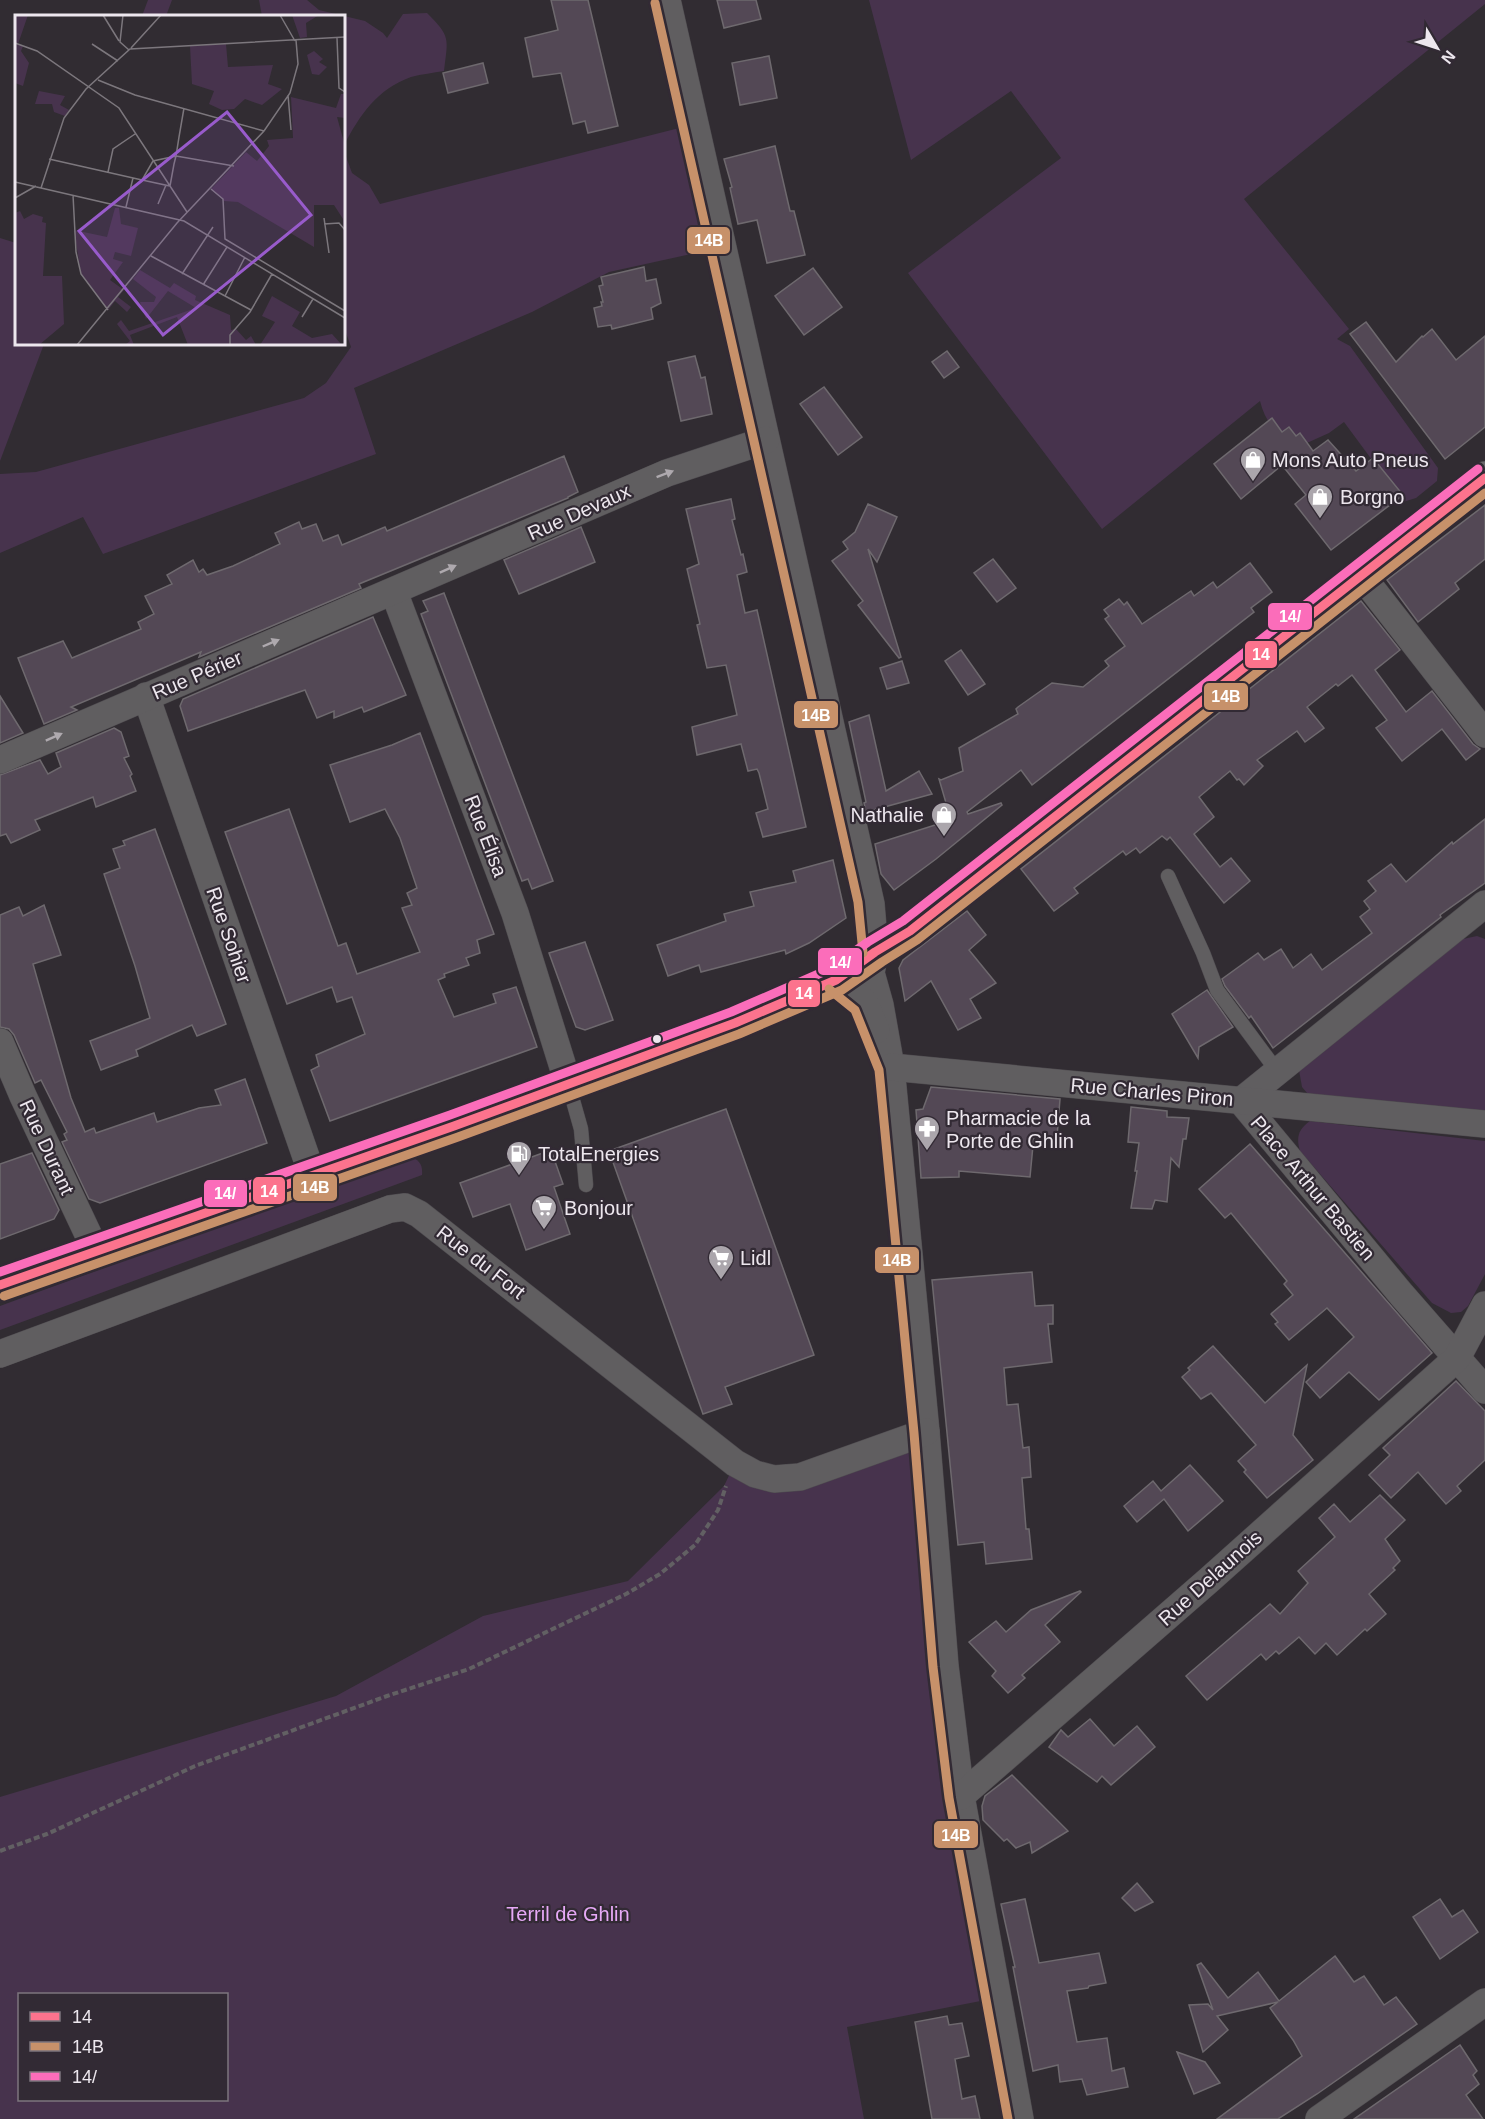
<svg xmlns="http://www.w3.org/2000/svg" width="1485" height="2119" font-family="Arial,sans-serif">
<style>
.green{fill:#47334d;fill-rule:evenodd}
.building{fill:#534855;stroke:#6e696e;stroke-width:1.5}
.lines{fill:none;stroke-linecap:round;stroke-linejoin:round}
.lane-casing{stroke:#4e4b4f;stroke-width:15}
.street-casing{stroke:#4e4b4f;stroke-width:28}
.primary-casing{stroke:#4e4b4f;stroke-width:34}
.path{stroke:#626063;stroke-width:4;stroke-dasharray:6 3;stroke-linecap:butt}
.lane{stroke:#605e60;stroke-width:14}
.street{stroke:#605e60;stroke-width:27}
.primary{stroke:#6a686a;stroke-width:33}
.bus-1-casing{stroke:#322a34;stroke-width:14}
.bus-2-casing{stroke:#322a34;stroke-width:14}
.bus-3-casing{stroke:#322a34;stroke-width:14}
.bus-1{stroke:#fc738d;stroke-width:9}
.bus-2{stroke:#c7916a;stroke-width:9}
.bus-3{stroke:#fb6dba;stroke-width:9}
.oneway{fill:#aea9ae}
.bus-dot{fill:#ede7ee;stroke:#322a34;stroke-width:2}
.labels{text-anchor:middle;stroke-width:4.5;stroke-linejoin:round;paint-order:stroke}
.poi-label{font-size:20px;fill:#ede7ee;stroke:#322a34;text-anchor:start}
.street-label{font-size:20px;fill:#ede7ee;stroke:#322a34}
.park-label{font-size:20px;fill:#e7a9f7;stroke:#322a34}
.inset-road{fill:none;stroke:#7c777d;stroke-width:1.5}
.view{fill:#985bcb;fill-opacity:0.15;stroke:#985bcb;stroke-width:3}
.inset-edge{fill:none;stroke:#ede7ee;stroke-width:3}
.line-badge{stroke:#322a34;stroke-width:2}
.badge-label{font-size:16px;text-anchor:middle;font-weight:bold;fill:#fff}
</style>
<rect width="100%" height="100%" fill="#312c32"/>
<g class="green">
<path d="M148,0H172L166,16H142Z"/>
<path d="M259,0H307L319,10L365,21L383,33L387,38L403,14L427,13C451,37 448,38 444,71C433,73 422,74 411,77C377,89 360,115 344,145V16H262Z"/>
<path d="M869,0H1485V4L1244,199L1349,329L1337,339L1350,346L1438,468L1437,481L1416,498L1403,502L1344,422L1329,433L1298,447C1278,437 1265,422 1260,401L1102,529L908,273L1061,158L1011,91L911,160Z"/>
<path d="M695,124L723,247L609,272L532,312L354,388L376,454L103,554L83,517L0,553V474L36,472L304,398L326,383L351,347L344,327V151L352,173L369,185L380,204Z"/>
<path d="M0,238L16,243V344H44L0,461Z"/>
<path d="M1477,936L1485,939V1112L1308,1094L1302,1087L1299,1070L1463,939Z"/>
<path d="M1310,1121L1485,1141V1274L1468,1306L1461,1312L1451,1313L1432,1303L1300,1151C1296,1137 1298,1130 1310,1121Z"/>
<path d="M409,1156C419,1160 423,1164 422,1175L0,1330V1306Z"/>
<path d="M926,1432L996,1998L847,2027L864,2119H0V1797L336,1696L483,1616L628,1581L724,1486L735,1463L774,1479ZM20,1994H226V2100H20Z"/>
</g>
<g class="building">
<path d="M551,0H588L618,126L588,133L585,121L573,124L561,73L533,77L525,38L558,30Z"/>
<path d="M717,0H756L761,19L724,28Z"/>
<path d="M769,56L777,98L740,105L732,63Z"/>
<path d="M483,63L488,83L448,93L443,73Z"/>
<path d="M775,146L790,211H794L805,255L767,263L757,220L738,224L730,188L732,187L724,159Z"/>
<path d="M644,267L646,281L656,279L661,303L651,308L653,319L612,329L611,325L598,327L594,308L602,306L601,302H603L599,286L603,285L601,277Z"/>
<path d="M813,268L842,307L804,335L775,296Z"/>
<path d="M1366,322L1396,362L1422,336L1423,337L1432,329L1456,360L1485,336V427L1445,459L1350,334Z"/>
<path d="M947,351L959,367L944,378L932,362Z"/>
<path d="M695,356L701,378L705,377L712,414L681,421L668,362Z"/>
<path d="M824,387L862,437L838,455L800,404Z"/>
<path d="M1272,418L1282,432L1289,427L1296,436L1300,433L1313,451L1328,440L1356,471L1373,458L1403,495L1331,550L1295,504L1306,495L1282,465L1241,499L1214,464Z"/>
<path d="M564,456L578,492L568,497V498L359,584L361,588L199,657L201,652L71,707L77,710L44,724L18,658L63,641L72,658L141,629L138,622L154,614L145,596L172,584L167,575L193,560L199,572L203,569L207,575L233,566L280,544L275,533L299,522L302,529L316,524L323,541L338,535L342,545L385,527L387,531Z"/>
<path d="M731,499L735,519L732,520L741,555L743,554L747,572L737,575L745,613L757,610L806,827L763,837L756,813L768,809L759,773L757,769L748,771L741,744L697,755L692,727L737,715L726,665L707,668L697,625L700,624L687,569L699,564L686,509Z"/>
<path d="M868,504L897,517L877,562L868,549L901,657L899,658L858,605L863,601L832,561L848,549L843,542L855,532Z"/>
<path d="M1485,505V559L1455,583L1459,589L1418,622L1387,580Z"/>
<path d="M581,527L595,562L519,594L504,560Z"/>
<path d="M993,559L1016,588L997,602L974,573Z"/>
<path d="M1250,563L1272,592L1251,608L1254,612L1032,785L1021,770L967,812L968,814L1001,803L1002,805L936,859L894,890L881,874L875,844L951,820L939,779L941,780L963,771L959,748L1018,714L1016,709L1018,707L1052,683L1083,687L1109,666L1105,661L1125,646L1105,619L1109,616L1104,610L1119,599L1124,605L1127,602L1142,624L1191,591L1194,596L1213,582L1217,588Z"/>
<path d="M444,593L553,881L532,889L528,879L522,881L421,614L428,611L423,601Z"/>
<path d="M1361,601L1400,650L1375,670L1406,712L1432,691L1473,744L1480,749L1466,760L1442,729L1402,761L1376,728L1387,720L1352,675L1338,686L1336,684L1307,707L1324,728L1305,742L1297,731L1257,760L1263,766L1244,785L1239,779L1237,780L1230,771L1199,797L1214,817L1194,834L1220,867L1231,858L1250,881L1224,903L1170,837L1167,840L1162,836L1140,853L1136,848L1126,855L1123,851L1074,888L1078,893L1054,911L1021,869Z"/>
<path d="M373,617L406,695L364,712L362,707L334,718V711L317,718L305,690L188,731L180,706L183,699Z"/>
<path d="M961,650L985,684L968,695L945,661Z"/>
<path d="M902,661L909,683L887,689L880,668Z"/>
<path d="M0,696L23,733L0,743Z"/>
<path d="M869,715L886,791L919,771L932,794L866,812L864,803L866,802L849,722Z"/>
<path d="M114,728L121,732L129,756L124,758L132,774L130,776L136,791L96,807L93,797L35,820L40,830L11,843L6,834L0,836V775L40,760L48,774L61,767L56,753Z"/>
<path d="M420,733L494,934L477,940L480,953L466,958L469,965L444,974L445,977L438,980L454,1017L496,1003L493,994L516,987L537,1047L330,1121L311,1070L319,1066L316,1055L365,1034L352,997L337,1002L332,987L287,1004L225,832L289,809L338,946L346,943L357,974L420,952L402,908L412,905L407,893L417,888L400,838L385,809L350,822L330,765L392,745Z"/>
<path d="M1485,819V883L1440,915L1441,917L1273,1048L1251,1016L1249,1018L1225,986L1222,979L1258,953L1264,960L1281,949L1293,968L1311,954L1322,970L1372,933L1360,917L1370,909L1364,901L1376,891L1368,881L1391,864L1406,882L1452,842L1453,844Z"/>
<path d="M155,829L226,1024L197,1036L192,1025L136,1050L138,1056L101,1070L90,1041L150,1018L135,966L104,874L120,868L113,849L125,845L123,841Z"/>
<path d="M833,860L846,918L809,943L786,954L785,950L701,972L699,965L668,976L657,945L726,921L724,914L754,906L750,892L796,882L793,871Z"/>
<path d="M44,905L61,955L33,964L71,1098L85,1132L94,1128L96,1133L154,1113L157,1122L199,1108L221,1105L215,1090L245,1079L267,1143L100,1203L89,1199L62,1142L67,1140L64,1134L67,1132L41,1080L35,1083L14,1035L9,1029L0,1027V915L19,907L23,916Z"/>
<path d="M967,911L986,935L969,950L996,983L970,999L981,1018L958,1030L931,981L905,1001L899,968L903,960Z"/>
<path d="M585,942L613,1020L585,1030L576,1027L549,953Z"/>
<path d="M1207,990L1233,1027L1199,1047L1198,1058L1172,1014Z"/>
<path d="M931,1087L1060,1099L1057,1137L1034,1135L1030,1177L959,1171V1177L921,1178L916,1110L923,1109Z"/>
<path d="M1131,1107L1167,1111V1117L1189,1118L1186,1139H1183L1179,1167L1171,1158L1167,1202L1155,1200L1152,1209L1131,1208L1137,1171H1135L1139,1143L1128,1142Z"/>
<path d="M726,1109L814,1355L725,1387L732,1404L703,1414L609,1151Z"/>
<path d="M1250,1144L1432,1353L1379,1400L1349,1372L1320,1398L1306,1382L1354,1337L1327,1308L1289,1340L1275,1324L1278,1322L1271,1314L1293,1295L1284,1284L1287,1281L1231,1213L1225,1218L1199,1189Z"/>
<path d="M551,1150L563,1184L554,1187L570,1234L526,1250L510,1204L473,1217L460,1183Z"/>
<path d="M32,1153L59,1210L54,1219L0,1239V1164Z"/>
<path d="M1032,1272L1035,1306L1053,1305V1324H1048L1052,1362L1004,1368L1007,1405L1018,1404L1023,1448L1029,1447L1031,1477L1022,1478L1026,1529H1029L1032,1559L986,1564L984,1542L958,1545L932,1280Z"/>
<path d="M1213,1346L1265,1403L1307,1365L1293,1435L1313,1460L1267,1498L1244,1472L1246,1470L1238,1461L1256,1445L1211,1393L1201,1399L1182,1377L1190,1370L1188,1368Z"/>
<path d="M1456,1381L1485,1411V1460L1457,1486L1461,1491L1446,1504L1418,1472L1391,1498L1369,1475L1390,1455L1383,1448Z"/>
<path d="M1190,1465L1223,1501L1188,1531L1164,1499L1137,1522L1124,1506L1153,1481L1161,1491Z"/>
<path d="M1380,1495L1405,1520L1385,1539L1400,1561L1393,1568L1395,1570L1369,1594L1386,1614L1367,1631L1365,1629L1337,1655L1326,1643L1315,1654L1299,1637L1279,1654L1276,1651L1266,1660L1261,1654L1207,1700L1186,1676L1270,1604L1280,1614L1308,1583L1298,1571L1335,1537L1319,1518L1334,1504L1350,1522Z"/>
<path d="M1080,1591L1081,1592L1045,1625L1060,1642L1022,1675L1025,1678L1008,1693L992,1676L996,1671L969,1642L996,1621L1006,1632L1031,1610Z"/>
<path d="M1090,1719L1114,1746L1137,1726L1155,1747L1111,1785L1102,1776L1097,1782L1049,1747L1061,1730L1068,1737Z"/>
<path d="M1012,1775L1068,1831L1032,1853L1030,1842L1016,1848L1007,1839L1004,1841L983,1820L982,1806L985,1796Z"/>
<path d="M1137,1883L1153,1902L1135,1911L1122,1898Z"/>
<path d="M1025,1899L1039,1963L1099,1953L1106,1983L1089,1986L1088,1988L1067,1991L1077,2042L1107,2038L1112,2071L1124,2068L1128,2087L1087,2095L1082,2079L1060,2082L1058,2065L1033,2071L1013,1967H1015L1001,1904Z"/>
<path d="M1440,1899L1452,1917L1463,1910L1478,1932L1440,1959L1413,1917Z"/>
<path d="M1335,1956L1354,1982L1364,1976L1384,2005L1396,1997L1417,2024L1317,2094L1278,2119H1217L1302,2056L1293,2040L1270,2008L1278,2002L1217,2016L1228,2030L1203,2052L1189,2005L1208,2004L1213,2010L1197,1965L1201,1963L1228,1998L1258,1972L1279,2001Z"/>
<path d="M947,2016L949,2025L962,2023L969,2056L955,2059L962,2099L975,2096L980,2119H932L915,2022Z"/>
<path d="M1460,2045L1477,2071L1473,2075L1479,2084L1466,2095L1483,2119H1354Z"/>
<path d="M1177,2052L1205,2062L1220,2083L1194,2094Z"/>
</g>
<g class="lines">
<defs>
<g id="lane">
<path d="M1168,876L1203,953L1217,990L1277,1071"/>
<path d="M568,1083L581,1129L586,1185"/>
</g>
<g id="street">
<path d="M667,0L871,904L875,952L871,973L880,1005L891,1067L926,1432L945,1666L961,1796L1020,2119"/>
<path d="M1361,575L1485,734"/>
<path d="M394,592L515,913L568,1083"/>
<path d="M146,696L312,1174"/>
<path d="M0,760L667,473L766,440"/>
<path d="M1485,904L1241,1101L1401,1294L1485,1390"/>
<path d="M836,980L865,1003L876,1030"/>
<path d="M0,1042L23,1096L96,1251"/>
<path d="M891,1067L1485,1124"/>
<path d="M0,1354L390,1209L405,1207L419,1214L735,1463L755,1474L774,1479L800,1477L926,1432"/>
<path d="M961,1796L1209,1580L1457,1358L1485,1305"/>
<path d="M1319,2119L1485,2002"/>
</g>
<path id="primary" d="M0,1285L454,1126L735,1023L836,980L875,952L910,931L1485,478"/>
</defs>
<use href="#lane" class="lane-casing"/>
<use href="#street" class="street-casing"/>
<use href="#primary" class="primary-casing"/>
<path class="path" d="M0,1851L47,1834L195,1766L387,1696L469,1669L626,1594L660,1574L695,1545L718,1510L726,1486"/>
<use href="#lane" class="lane"/>
<use href="#street" class="street"/>
<use href="#primary" class="primary"/>
<defs>
<path id="bus-1" d="M0,1285L454,1126L735,1023L836,980L875,952L910,931L1485,478"/>
<g id="bus-2">
<path d="M655,3L858,902L863,953"/>
<path d="M829,989L855,1010L879,1070L914,1433L933,1667L949,1798L1008,2119"/>
<path d="M4,1296L458,1137L739,1034L842,990L882,962L917,940L1485,493"/>
</g>
<path id="bus-3" d="M0,1272L450,1115L731,1012L830,969L868,942L903,921L1478,469"/>
</defs>
<use href="#bus-1" class="bus-1-casing"/>
<use href="#bus-2" class="bus-2-casing"/>
<use href="#bus-3" class="bus-3-casing"/>
<use href="#bus-1" class="bus-1"/>
<use href="#bus-2" class="bus-2"/>
<use href="#bus-3" class="bus-3"/>
</g>
<defs><path id="oneway-solid" d="M-6-.8H1V-3.2L6.5 0L1 3.2V.8H-6Z" transform="scale(1.5)"/></defs>
<g class="oneway">
<use href="#oneway-solid" transform="translate(665 474) rotate(-21)"/>
<use href="#oneway-solid" transform="translate(448 569) rotate(-24)"/>
<use href="#oneway-solid" transform="translate(271 643) rotate(-23)"/>
<use href="#oneway-solid" transform="translate(54 737) rotate(-24)"/>
</g>
<defs>
<symbol id="shop-pin" viewBox="-11 -11 22 30"><path d="M0 17L-7.5 6A9.5 9.5 0 1 1 7.5 6Z" fill="#aba6ac" stroke="#322a34"/><path d="M-5-2.5h2.3a2.7 3.5 0 0 1 5.4 0H5L5.5 6h-11ZM-1.5-2.5h3a1.5 2.3 0 0 0-3 0Z" fill="#fff"/></symbol>
<symbol id="pharmacy-pin" viewBox="-11 -11 22 30"><path d="M0 17L-7.5 6A9.5 9.5 0 1 1 7.5 6Z" fill="#aba6ac" stroke="#322a34"/><path d="M-2-6h4v4h4v4h-4v4h-4v-4h-4v-4h4Z" fill="#fff"/></symbol>
<symbol id="fuel-pin" viewBox="-11 -11 22 30"><path d="M0 17L-7.5 6A9.5 9.5 0 1 1 7.5 6Z" fill="#aba6ac" stroke="#322a34"/><path d="M-5.5-6h7V0h2V4h1.3V-2.5L3-4.5l.8-.8L6-3V5H2.5V1h-1V6h-7ZM-4.2-4.7v3.2H.2V-4.7Z" fill="#fff"/></symbol>
<symbol id="supermarket-pin" viewBox="-11 -11 22 30"><path d="M0 17L-7.5 6A9.5 9.5 0 1 1 7.5 6Z" fill="#aba6ac" stroke="#322a34"/><path d="M-6-5.5h2.5l.6 2H6L4.5 2H-2.5L-4.4-4H-6ZM-1.5 3.2a1.3 1.3 0 1 0 .1 0ZM3 3.2a1.3 1.3 0 1 0 .1 0Z" fill="#fff"/></symbol>
</defs>
<g fill-rule="evenodd">
<use href="#shop-pin" x="1238" y="445" width="30" height="40"/>
<use href="#shop-pin" x="1305" y="482" width="30" height="40"/>
<use href="#shop-pin" x="929" y="800" width="30" height="40"/>
<use href="#pharmacy-pin" x="912" y="1114" width="30" height="40"/>
<use href="#fuel-pin" x="504" y="1139" width="30" height="40"/>
<use href="#supermarket-pin" x="529" y="1193" width="30" height="40"/>
<use href="#supermarket-pin" x="706" y="1243" width="30" height="40"/>
</g>
<circle class="bus-dot" cx="657" cy="1039" r="5"/>
<g class="labels">
<g class="poi-label">
<text x="1272" y="467">Mons Auto Pneus</text>
<text x="1340" y="504">Borgno</text>
<text x="924" y="822" text-anchor="end">Nathalie</text>
<text x="946" y="1125">Pharmacie de la<tspan x="946" dy="23">Porte de Ghlin</tspan></text>
<text x="538" y="1161">TotalEnergies</text>
<text x="564" y="1215">Bonjour</text>
<text x="740" y="1265">Lidl</text>
</g>
<g class="street-label">
<text transform="translate(579 512) rotate(-24)" y="7">Rue Devaux</text>
<text transform="translate(197 675) rotate(-23)" y="7">Rue Périer</text>
<text transform="translate(486 836) rotate(69)" y="7">Rue Élisa</text>
<text transform="translate(229 935) rotate(71)" y="7">Rue Sohier</text>
<text transform="translate(1152 1092) rotate(5)" y="7">Rue Charles Piron</text>
<text transform="translate(47 1147) rotate(65)" y="7">Rue Durant</text>
<text transform="translate(1313 1188) rotate(50)" y="7">Place Arthur Bastien</text>
<text transform="translate(481 1262) rotate(38)" y="7">Rue du Fort</text>
<text transform="translate(1210 1578) rotate(-42)" y="7">Rue Delaunois</text>
</g>
<g class="park-label">
<text x="568" y="1921">Terril de Ghlin</text>
</g>
</g>
<g transform="translate(15 15)">
<rect width="330" height="330" fill="#312c32"/>
<path d="M0,0H13L3,29L8,31L6,36L14,48L8,71L0,68ZM277,0H304L291,8L292,22L285,23ZM211,29L213,52L258,50L253,69L267,74L247,90L230,84L219,94L207,95L194,89L199,76L177,69L175,31ZM299,36L308,44L304,47L312,52L304,60L297,59L292,40ZM24,76L50,81L45,90L54,95L50,101L39,97L37,89H20ZM326,79H329L330,103L322,102L330,131V262L328,204L319,190H299V232L223,187L209,186L196,174L231,137L242,146L254,131L252,125L278,123L276,82L321,93ZM100,193H104L106,209L123,213L116,241L100,237L98,244L108,247L95,265L109,275L103,282L116,292L112,297L100,286L93,295L66,259L59,215L92,222ZM5,196L9,204L18,199L28,202L27,207L31,208L28,261H47L49,309L24,330H1L0,198ZM125,255L155,273L159,268L181,281L180,285L215,300L216,315L221,314L231,325L236,321L241,330H173L162,302L115,320L119,330H110L115,326L102,309L106,305L114,316L181,293L153,276L131,304L125,287H139L141,282L118,264ZM257,281L285,297L277,311L297,323L317,319L327,330H245L260,307L247,301Z" fill="#47334d"/>
<path class="inset-road" d="M88,0L104,26M108,0L105,27L114,35M265,0L280,26M322,23L324,73L330,77M0,28L22,36L104,93L172,197M77,29L103,46M116,33L146,0M83,65L120,80L249,116M273,80L276,115M169,93L164,122L161,141L159,149L155,171L127,165L138,146L161,141L219,151M34,144L127,165M93,157L98,134L120,119M0,167L169,206L330,303M26,173L49,103L71,74L115,34L330,22M196,174L208,184L210,224L330,296M58,180L61,237L66,259L93,295M0,183L21,171M143,189L151,170M111,192L118,163M309,203L314,238M309,209L324,208L330,215M136,241L236,295M167,259L198,212M188,270L212,232M210,281L230,242M287,302L298,284M62,330L162,208L249,116L275,78L283,49L281,25M215,330V320L235,297L257,259"/>
<path class="view" d="M212,97L296,200L148,320L64,216Z"/>
<rect width="330" height="330" class="inset-edge"/>
</g>
<g class="line-badge">
<rect x="686" y="226" width="45" height="29" rx="6" fill="#c7916a"/>
<rect x="1267" y="602" width="46" height="29" rx="6" fill="#fb6dba"/>
<rect x="1244" y="640" width="34" height="29" rx="6" fill="#fc738d"/>
<rect x="1203" y="682" width="46" height="29" rx="6" fill="#c7916a"/>
<rect x="793" y="700" width="46" height="29" rx="6" fill="#c7916a"/>
<rect x="817" y="947" width="46" height="29" rx="6" fill="#fb6dba"/>
<rect x="787" y="979" width="34" height="29" rx="6" fill="#fc738d"/>
<rect x="292" y="1173" width="46" height="29" rx="6" fill="#c7916a"/>
<rect x="252" y="1176" width="34" height="29" rx="6" fill="#fc738d"/>
<rect x="203" y="1179" width="45" height="29" rx="6" fill="#fb6dba"/>
<rect x="874" y="1246" width="46" height="28" rx="6" fill="#c7916a"/>
<rect x="933" y="1820" width="46" height="29" rx="6" fill="#c7916a"/>
</g>
<g class="badge-label">
<text x="709" y="246">14B</text>
<text x="1290" y="622">14/</text>
<text x="1261" y="660">14</text>
<text x="1226" y="702">14B</text>
<text x="816" y="721">14B</text>
<text x="840" y="968">14/</text>
<text x="804" y="999">14</text>
<text x="315" y="1193">14B</text>
<text x="269" y="1197">14</text>
<text x="225" y="1199">14/</text>
<text x="897" y="1266">14B</text>
<text x="956" y="1841">14B</text>
</g>
<rect x="18" y="1993" width="210" height="108" fill="#322a34" stroke="#7d767e" stroke-width="1.5"/>
<rect x="30" y="2012" width="30" height="9" fill="#fc738d" stroke="#7d767e" stroke-width="1.5"/>
<text x="72" y="2023" font-size="18" fill="#ede7ee">14</text>
<rect x="30" y="2042" width="30" height="9" fill="#c7916a" stroke="#7d767e" stroke-width="1.5"/>
<text x="72" y="2053" font-size="18" fill="#ede7ee">14B</text>
<rect x="30" y="2072" width="30" height="9" fill="#fb6dba" stroke="#7d767e" stroke-width="1.5"/>
<text x="72" y="2083" font-size="18" fill="#ede7ee">14/</text>
<g transform="translate(1437 48) rotate(129)" stroke="#322a34" stroke-width="4.5" paint-order="stroke">
<path d="M0-4.5L10 22L0 15L-10 22Z" fill="#ede7ee"/>
<text y="-9" font-size="16" font-weight="bold" text-anchor="middle" fill="#ede7ee">N</text>
</g>
</svg>
